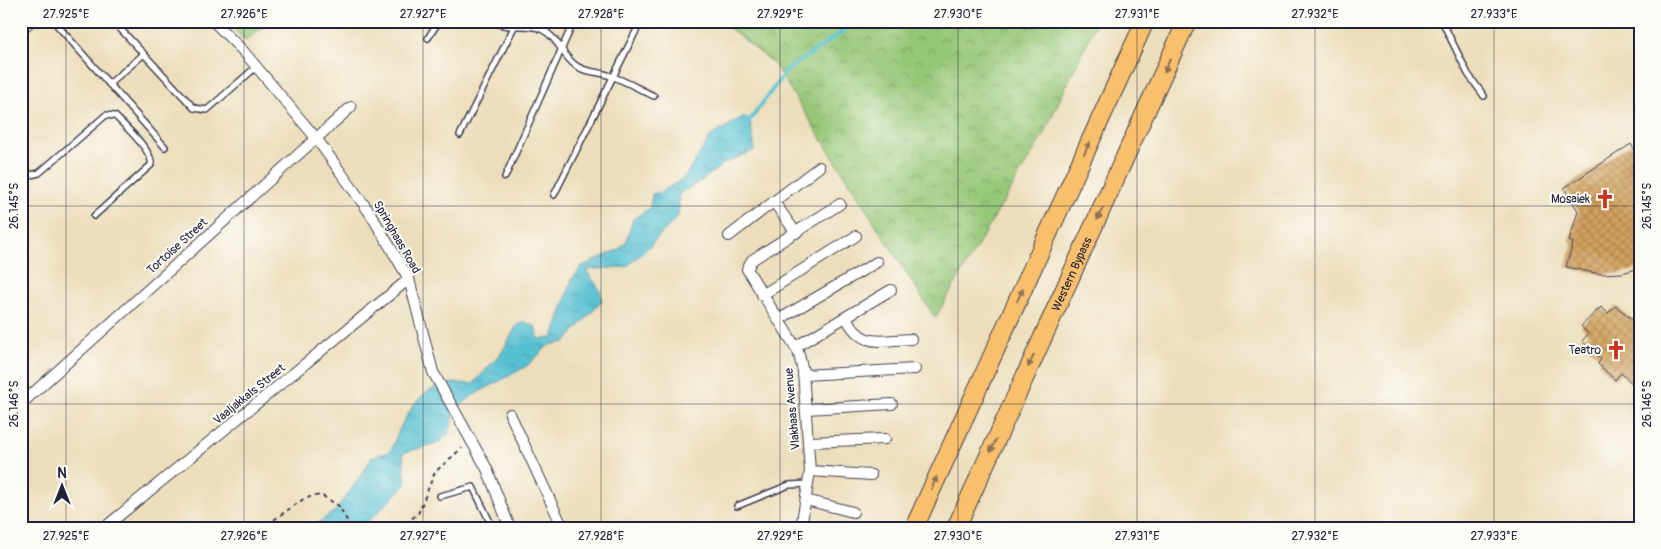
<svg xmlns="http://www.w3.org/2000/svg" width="1661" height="549" font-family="Pangolin,sans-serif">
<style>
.park{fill:url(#park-crowns);stroke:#5c7459}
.water{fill:url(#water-ripples);stroke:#3c7186}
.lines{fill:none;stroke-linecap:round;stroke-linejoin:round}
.stream{stroke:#56c0d2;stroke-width:4}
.building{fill:url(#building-cross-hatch)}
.lane-casing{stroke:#403e4e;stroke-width:8}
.street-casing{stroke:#403e4e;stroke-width:12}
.secondary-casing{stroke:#403e4e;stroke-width:16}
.highway-casing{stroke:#403e4e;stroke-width:20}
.path{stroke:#403e4e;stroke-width:2;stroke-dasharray:4 4;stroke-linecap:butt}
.lane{stroke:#fff;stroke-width:5}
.street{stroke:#fff;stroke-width:10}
.secondary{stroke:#fce5c4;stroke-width:14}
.highway{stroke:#f8bf6c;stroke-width:18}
.oneway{fill:#8d7054}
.ticks{fill:none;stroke:#22223b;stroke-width:1;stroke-opacity:0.45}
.labels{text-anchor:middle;stroke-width:4;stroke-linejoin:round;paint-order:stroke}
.poi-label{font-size:12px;fill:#22223b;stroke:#fdfcf7;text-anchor:end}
.street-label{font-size:12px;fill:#22223b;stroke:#fdfcf7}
.neatline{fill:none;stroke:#22223b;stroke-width:2}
.ticks-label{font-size:12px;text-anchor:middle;fill:#22223b}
</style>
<defs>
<pattern id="park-crowns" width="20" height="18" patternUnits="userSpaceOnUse" patternTransform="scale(1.25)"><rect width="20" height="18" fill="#96c777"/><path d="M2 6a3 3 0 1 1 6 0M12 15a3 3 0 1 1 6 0" fill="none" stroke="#7aa163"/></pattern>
<pattern id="water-ripples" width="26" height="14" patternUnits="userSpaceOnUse" patternTransform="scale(1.25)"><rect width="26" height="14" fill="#56c0d2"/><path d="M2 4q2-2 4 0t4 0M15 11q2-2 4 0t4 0" fill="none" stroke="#479cac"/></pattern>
<pattern id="building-cross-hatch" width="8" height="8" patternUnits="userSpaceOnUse" patternTransform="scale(1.25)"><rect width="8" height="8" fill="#d3a25d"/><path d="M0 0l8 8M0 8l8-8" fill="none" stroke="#ab844e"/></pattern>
</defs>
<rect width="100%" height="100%" fill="#fdfcf7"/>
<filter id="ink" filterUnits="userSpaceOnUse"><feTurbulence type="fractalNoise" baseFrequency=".02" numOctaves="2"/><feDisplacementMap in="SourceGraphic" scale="10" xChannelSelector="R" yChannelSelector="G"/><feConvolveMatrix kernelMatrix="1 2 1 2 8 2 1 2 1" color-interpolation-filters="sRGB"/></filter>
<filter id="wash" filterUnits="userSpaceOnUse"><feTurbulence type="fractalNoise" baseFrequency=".0096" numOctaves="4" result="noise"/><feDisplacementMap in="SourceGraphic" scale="20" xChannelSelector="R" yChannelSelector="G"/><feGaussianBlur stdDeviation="1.12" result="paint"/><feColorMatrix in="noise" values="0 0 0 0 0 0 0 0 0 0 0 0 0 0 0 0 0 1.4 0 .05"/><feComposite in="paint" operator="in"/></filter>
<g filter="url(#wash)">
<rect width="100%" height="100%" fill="#ecdebb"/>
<g class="park">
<path d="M227,21H270L245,41Z"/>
<path d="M721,21H1097L1043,135L935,318L774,64Z"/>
</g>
<path class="water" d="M744,116L750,120L755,150L725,163L701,181L680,193L678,216L645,251L626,267L586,270L600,290L602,301L565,342L549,345L527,366L472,396L456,410L448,435L441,442L403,453L406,485L361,528H311L336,510L364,471L372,457L390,452C401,425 413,392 445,384C454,382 464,384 473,384L502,352L517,325L525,322L535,326L539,339L553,338L572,279L582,266L618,250L626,242L633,219L650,208L652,194L661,192L684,178L711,136Z"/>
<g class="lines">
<path class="stream" d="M750,120L787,70L858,21"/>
</g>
<g id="blocks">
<g class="building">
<path d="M1631,144L1640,159V268L1622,273L1600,274L1566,267L1573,243L1569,241L1578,211L1564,188Z"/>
<path d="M1616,306L1640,326V391L1621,373L1615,380L1598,364L1601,359L1582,341L1588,334L1581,326L1601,307L1608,313Z"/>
</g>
</g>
</g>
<g filter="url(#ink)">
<use href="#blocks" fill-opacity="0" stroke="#403e4e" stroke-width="1"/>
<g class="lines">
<defs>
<g id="lane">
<path d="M113,21L194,108L207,110L255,68"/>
<path d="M493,21C508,31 525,22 541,29C558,37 561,54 575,65C585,73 597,71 608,75C624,80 639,89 654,96"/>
<path d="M1442,21L1468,74L1484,96"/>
<path d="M57,25L165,147"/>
<path d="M428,38L439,21"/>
<path d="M109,84L144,54"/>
<path d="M460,135L517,21"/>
<path d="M21,167L31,175L39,173L106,115L115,116C125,126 154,152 151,165L94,216"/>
<path d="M505,177L574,21"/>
<path d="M554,195L641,21"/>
<path d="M440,496L473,487L493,528"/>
<path d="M737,506L789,485L808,484"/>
</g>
<g id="street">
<path d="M213,21L244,52L316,138L370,213L409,279L433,372L487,469L510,528"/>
<path d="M774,202L796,233"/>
<path d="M729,236L819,167"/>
<path d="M762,295L856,236"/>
<path d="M846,317C862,349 879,340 911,339"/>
<path d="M778,320L877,262"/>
<path d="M795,347L891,290"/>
<path d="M803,375L915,369"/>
<path d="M21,404L351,107"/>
<path d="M807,409L892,404"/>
<path d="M510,414L563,528"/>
<path d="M809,442L885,439"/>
<path d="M810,471L871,475"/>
<path d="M806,500L853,512"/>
<path d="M104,528L409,279"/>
<path d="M801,528L810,471L803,371L798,351L747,269L752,260L840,204"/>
</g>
<path id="secondary" d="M21,27L28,21"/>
<g id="highway">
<path d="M914,528L1145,21"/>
<path id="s1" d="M956,528L1187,21"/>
</g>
</defs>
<use href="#lane" class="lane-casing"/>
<use href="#street" class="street-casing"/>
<use href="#secondary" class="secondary-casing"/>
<use href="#highway" class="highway-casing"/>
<g class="path">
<path d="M273,528L275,519L305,498L321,495L339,506L351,528"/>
<path d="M399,528L418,514L435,472L462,448"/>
</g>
<use href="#lane" class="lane"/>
<use href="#street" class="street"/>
<use href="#secondary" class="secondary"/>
<use href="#highway" class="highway"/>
</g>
<defs><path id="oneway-solid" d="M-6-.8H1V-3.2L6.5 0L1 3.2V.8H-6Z" transform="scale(1.25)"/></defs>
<g class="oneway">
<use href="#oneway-solid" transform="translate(1167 66) rotate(114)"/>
<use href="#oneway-solid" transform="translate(1087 148) rotate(-65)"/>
<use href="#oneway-solid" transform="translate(1100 214) rotate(115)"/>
<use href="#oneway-solid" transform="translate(1020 295) rotate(-65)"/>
<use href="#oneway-solid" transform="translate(1031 361) rotate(115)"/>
<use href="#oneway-solid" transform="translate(993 446) rotate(114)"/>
<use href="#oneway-solid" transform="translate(934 483) rotate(-66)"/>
</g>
</g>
<path class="ticks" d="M66,21V528M244,21V528M423,21V528M601,21V528M780,21V528M958,21V528M1137,21V528M1315,21V528M1494,21V528M21,206H1640M21,404H1640"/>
<defs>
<symbol id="church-bare" viewBox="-9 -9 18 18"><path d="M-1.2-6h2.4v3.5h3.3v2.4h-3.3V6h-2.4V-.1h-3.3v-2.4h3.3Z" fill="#c8321e" stroke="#fdfcf7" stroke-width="2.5" paint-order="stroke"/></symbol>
</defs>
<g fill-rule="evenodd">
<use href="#church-bare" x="1591" y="185" width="28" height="28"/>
<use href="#church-bare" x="1602" y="336" width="28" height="28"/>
</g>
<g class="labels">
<g class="poi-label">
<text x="1590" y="203">Mosaiek</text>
<text x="1601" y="354">Teatro</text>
</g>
<g class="street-label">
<text transform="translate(397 237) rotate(60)" y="4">Springhaas Road</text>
<text transform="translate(177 246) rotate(-42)" y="4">Tortoise Street</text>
<text dy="4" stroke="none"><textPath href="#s1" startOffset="279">Western Bypass</textPath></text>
<text transform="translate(249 394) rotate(-39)" y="4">Vaaljakkals Street</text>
<text transform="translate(792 409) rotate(-95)" y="4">Vlakhaas Avenue</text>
</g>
</g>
<rect width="1661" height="549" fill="none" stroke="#fdfcf7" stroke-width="55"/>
<g transform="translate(62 486)" stroke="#fdfcf7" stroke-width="4" paint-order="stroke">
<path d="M0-4L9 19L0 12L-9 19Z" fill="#22223b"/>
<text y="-8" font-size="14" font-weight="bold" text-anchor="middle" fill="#22223b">N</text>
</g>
<rect x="28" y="28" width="1606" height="494" class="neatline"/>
<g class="ticks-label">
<text x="66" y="18">27.925°E</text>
<text x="244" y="18">27.926°E</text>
<text x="423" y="18">27.927°E</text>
<text x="601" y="18">27.928°E</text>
<text x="780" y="18">27.929°E</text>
<text x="958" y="18">27.930°E</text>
<text x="1137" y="18">27.931°E</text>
<text x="1315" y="18">27.932°E</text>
<text x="1494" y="18">27.933°E</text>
<text transform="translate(14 206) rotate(-90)" y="4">26.145°S</text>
<text transform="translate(1647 206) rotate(-90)" y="4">26.145°S</text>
<text transform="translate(14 404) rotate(-90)" y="4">26.146°S</text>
<text transform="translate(1647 404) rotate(-90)" y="4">26.146°S</text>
<text x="66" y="540">27.925°E</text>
<text x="244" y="540">27.926°E</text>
<text x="423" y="540">27.927°E</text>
<text x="601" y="540">27.928°E</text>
<text x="780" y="540">27.929°E</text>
<text x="958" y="540">27.930°E</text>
<text x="1137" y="540">27.931°E</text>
<text x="1315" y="540">27.932°E</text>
<text x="1494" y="540">27.933°E</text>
</g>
</svg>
